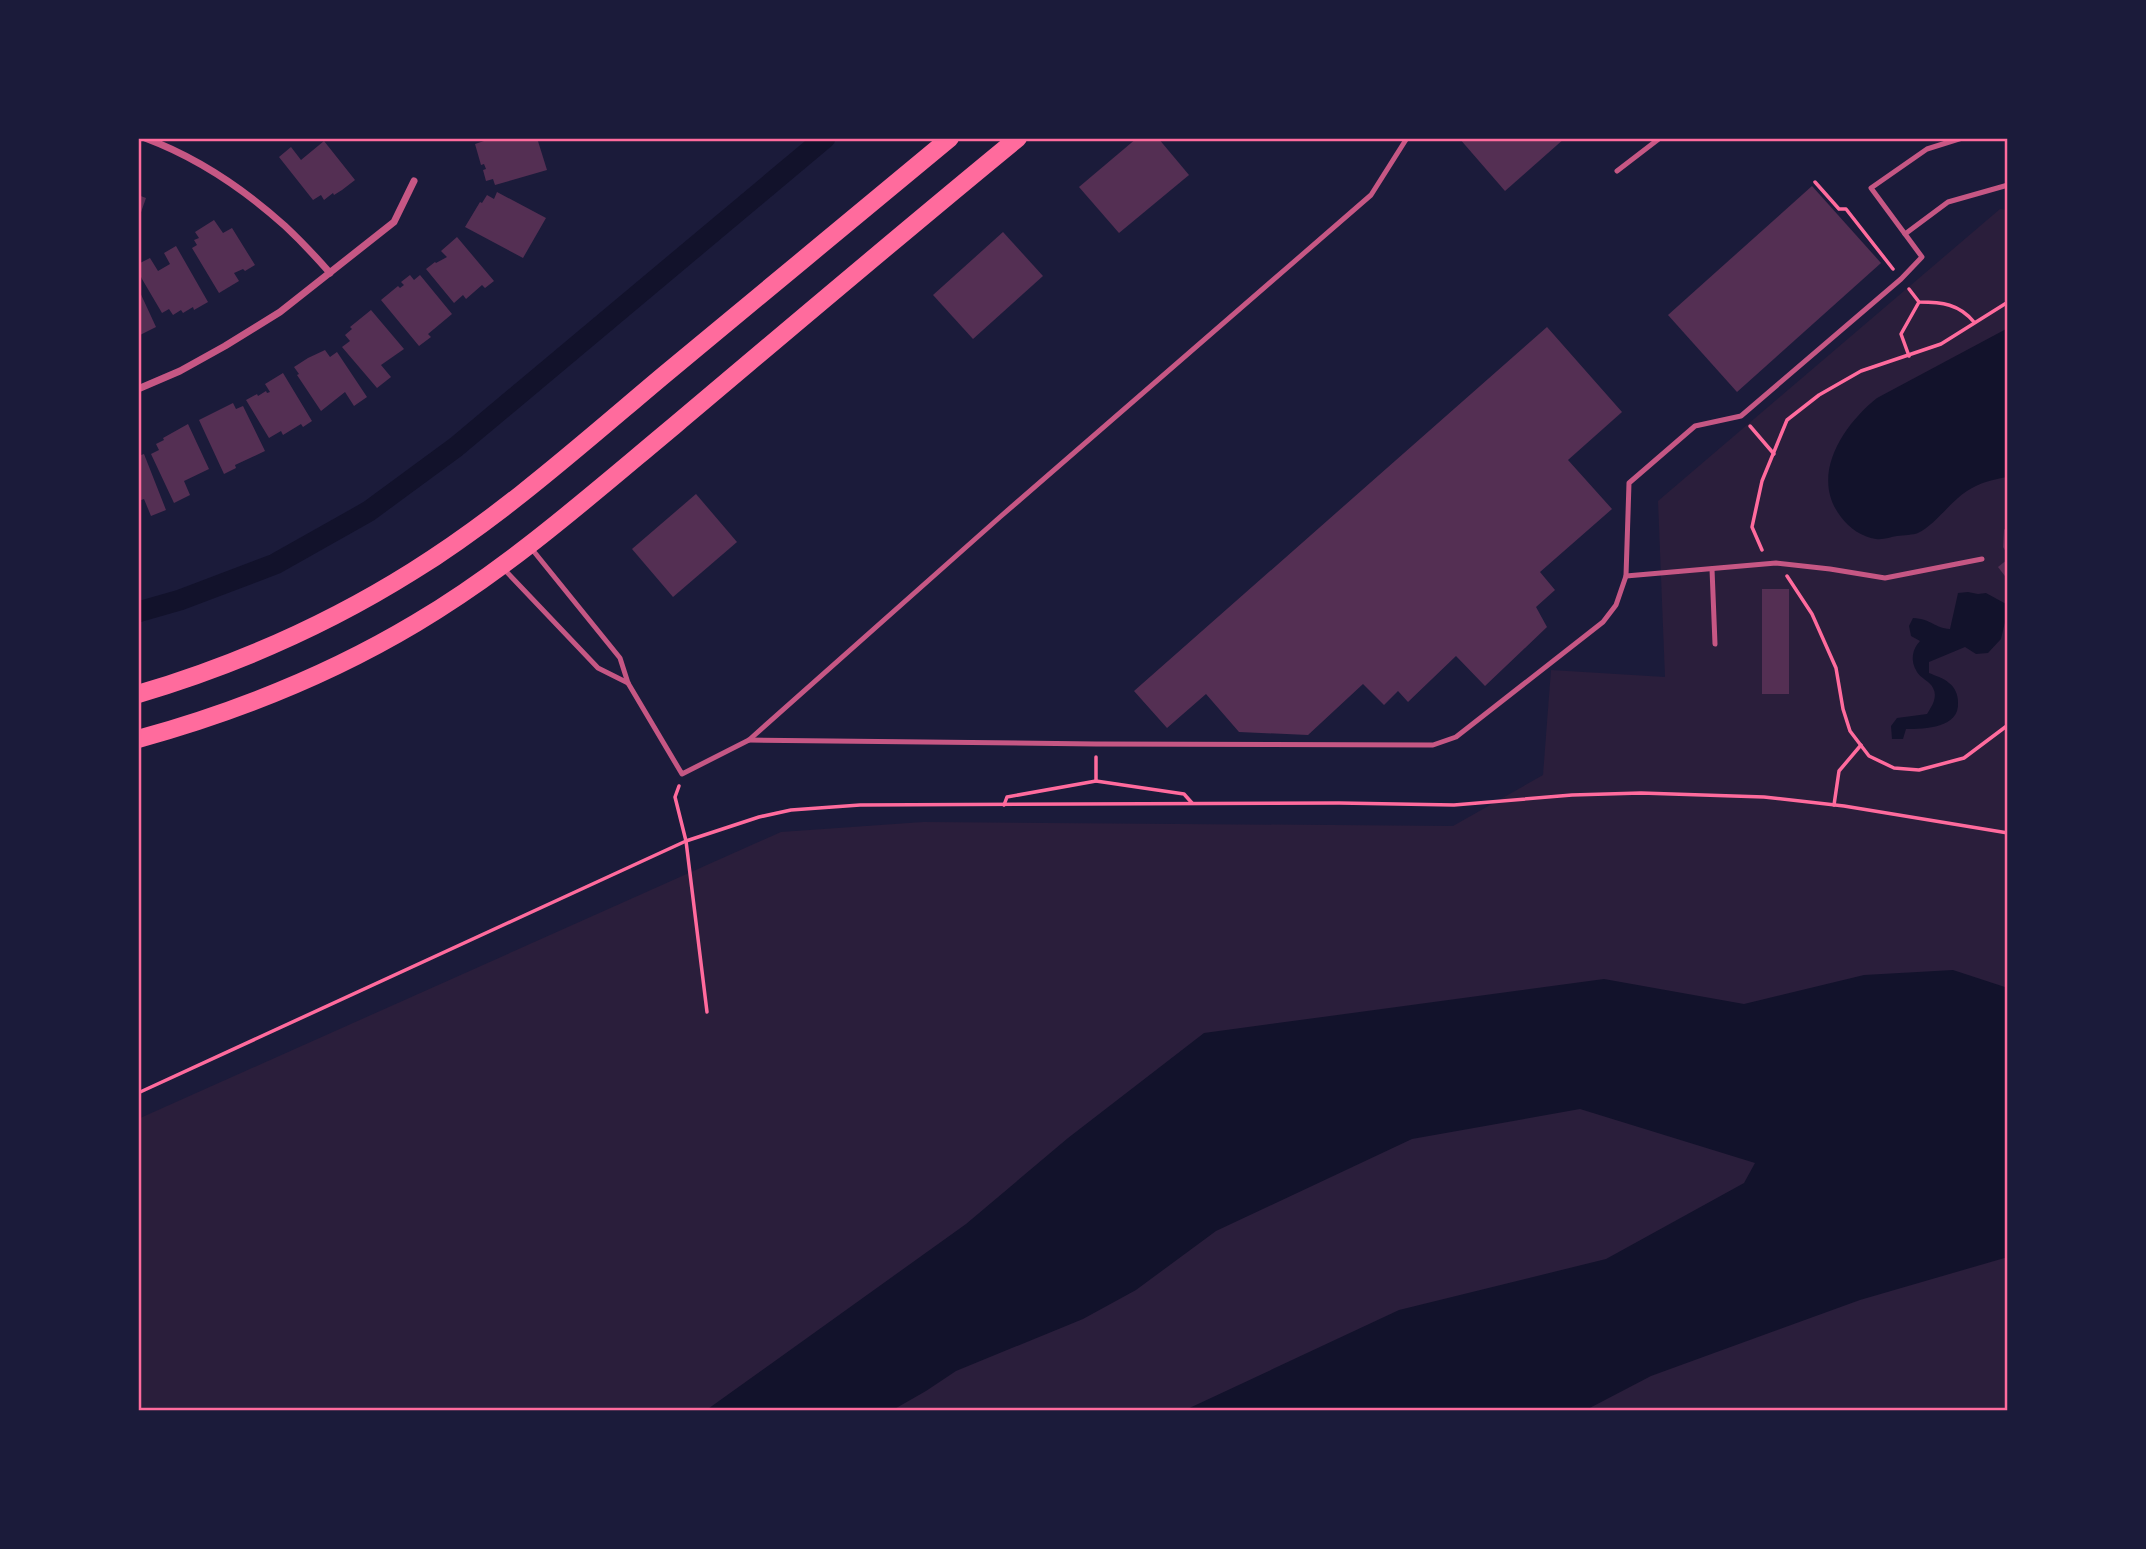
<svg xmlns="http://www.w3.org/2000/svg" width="2146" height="1549" font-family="'IBM Plex Serif',serif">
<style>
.green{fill:#2a1e3b}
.water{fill:#12122b}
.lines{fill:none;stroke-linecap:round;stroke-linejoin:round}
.canal{stroke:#12122b;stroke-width:21}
.building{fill:#542f53}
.path{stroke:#ff6b9d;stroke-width:3.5}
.service{stroke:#c65784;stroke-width:5}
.minor{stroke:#c65784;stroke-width:7}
.primary{stroke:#ff6b9d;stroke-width:18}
.neatline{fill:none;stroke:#ff6b9d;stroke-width:2.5}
</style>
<rect width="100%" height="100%" fill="#1b1b3a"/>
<path class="green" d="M2000,209L2008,210V1411H138V1119L781,832L923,822L1453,826L1543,775L1551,670L1665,677L1658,501Z"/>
<g class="water">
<path d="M2008,328V477C1994,479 1979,483 1967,491C1951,501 1935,525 1918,533C1913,535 1904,535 1897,536C1891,537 1883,540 1876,539C1862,537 1849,528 1841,517C1809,476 1843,425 1877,398Z"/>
<path d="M1968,592L1978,594L1986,593L2008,605V620L2005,622L2001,639L1988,653L1976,654L1965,647L1929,662V673C1936,676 1944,678 1949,683C1955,687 1958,695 1958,702C1960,728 1925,729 1906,729L1903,739H1892L1891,726L1897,718L1927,714C1932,706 1938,697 1933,688C1930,681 1920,678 1917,672C1910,661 1912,649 1920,641L1911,636L1909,626L1913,618C1932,619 1934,628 1950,629L1958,593Z"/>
<path d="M1953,970L2008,988V1257L1860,1300L1651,1376L1584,1411H1183L1399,1310L1606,1259L1744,1183L1755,1163L1580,1109L1412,1139L1216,1231L1136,1290L1083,1319L956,1371L926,1391L891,1411H705L966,1224L1068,1138L1204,1033L1604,979L1744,1004L1864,975Z"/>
</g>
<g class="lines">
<path class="canal" d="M138,612L180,600L275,564L369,511L456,447L825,138"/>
</g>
<g class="building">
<path d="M493,138H537L547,170L495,185L493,179L486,181L483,170L486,169L484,164L481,165L475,144Z"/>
<path d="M1137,138H1158L1189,175L1119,233L1079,187Z"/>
<path d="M1459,138H1565L1505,191Z"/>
<path d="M324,141L355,180L342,190L334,195L333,193L324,200L321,195L313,200L279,157L291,147L301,160Z"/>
<path d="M1812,186L1881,263L1737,392L1668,315Z"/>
<path d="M497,192L546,218L523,258L465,227L480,202L482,203L487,195L494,199Z"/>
<path d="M138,195L146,198L139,218H138Z"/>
<path d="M214,220L223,233L232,228L255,265L245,271L243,269L234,273L239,281L219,293L192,248L197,245L194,240L199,238L195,232Z"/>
<path d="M1003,232L1043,276L973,339L933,295Z"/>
<path d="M457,237L494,281L485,288L482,285L466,299L463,295L454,303L426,269L435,262L436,263L447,257L441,251Z"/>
<path d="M176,246L208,302L194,310L193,307L183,313L181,310L173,315L169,309L162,313L142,279L138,271V264L150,258L158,271L170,264L164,253Z"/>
<path d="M410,275L414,280L420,275L452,314L428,334L431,337L419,346L381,300L398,286L400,288L404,285L401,282Z"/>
<path d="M138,288L156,327L138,336Z"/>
<path d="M371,310L404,349L381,365L391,377L377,388L342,347L350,341L345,335L352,329L350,327Z"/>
<path d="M1547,327L1622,412L1568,460L1612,509L1540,572L1555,590L1536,607L1547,627L1485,686L1456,656L1408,702L1398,691L1384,705L1363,684L1308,735L1239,732L1206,694L1167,728L1134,691Z"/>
<path d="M325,350L330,357L337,352L367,397L354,406L345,392L321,411L297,375L299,374L294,367L308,358Z"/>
<path d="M283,373L312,421L303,427L301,424L283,435L281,431L269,438L246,400L257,394L258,396L266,391L267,393L270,392L265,384Z"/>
<path d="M233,403L236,409L243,406L265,451L235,465L236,468L224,474L199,420Z"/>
<path d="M188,424L209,469L184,481L190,495L174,503L151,454L159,450L156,444L164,440L163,438Z"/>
<path d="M144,454L166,510L151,516L144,499L138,501V456Z"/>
<path d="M696,494L737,542L673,597L632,549Z"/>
<path d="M2008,525V555L2003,547L2004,530Z"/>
<path d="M2008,559V580L1998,567Z"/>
<rect x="1762" y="589" width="27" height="105"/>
</g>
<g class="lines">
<g class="path">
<path d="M1815,182L1839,209H1846L1893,269"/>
<path d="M1909,289L1919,302C1942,302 1959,304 1974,322"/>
<path d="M1909,356L1901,334L1919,302"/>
<path d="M1750,426L1774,454"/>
<path d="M1762,550L1752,527L1762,481L1787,420L1819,395L1861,371L1941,344L2008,302"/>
<path d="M1787,576L1812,614L1836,668L1843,709L1850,731L1869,756L1894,768L1919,770L1964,758L2008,725"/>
<path d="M1096,757V781L1184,794L1192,803"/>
<path d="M679,786L675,797L686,841L707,1012"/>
<path d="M1004,805L1007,797L1096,781"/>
<path d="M1834,805L1839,771L1861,745"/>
<path d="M138,1093L686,841L759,817L791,810L860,805L1339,803L1454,805L1572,795L1641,793L1764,797L1844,806L2008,833"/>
</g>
<g class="service">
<path d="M1617,171L1660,138"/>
<path d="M1905,234L1948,202L2008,185"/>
<path d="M531,548L620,658L628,683L682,774L749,740L1000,517L1371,195L1407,138"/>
<path d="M503,568L598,668L628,683"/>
<path d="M1712,569L1715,644"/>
<path d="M1626,576L1776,563L1830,569L1885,578L1982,559"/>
<path d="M749,740L1096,744L1433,745L1456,737L1603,622L1616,605L1626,576L1629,483L1695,426L1741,416L1901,279L1922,257L1871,188L1927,149L1962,138"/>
</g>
<g class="minor">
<path d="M145,138C196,157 245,190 285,226C301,241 316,257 330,273"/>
<path d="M138,389L180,371L225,346L280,312L394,222L414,181"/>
</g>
<g class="primary">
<path d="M138,694C236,665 327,625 413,571C503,515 583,443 664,375C759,296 855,217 950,138"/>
<path d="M138,739C236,712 329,675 416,623C509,568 591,495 674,426C788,330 902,233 1018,138"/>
</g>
</g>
<rect width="2146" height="1549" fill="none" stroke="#1b1b3a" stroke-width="280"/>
<rect x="140" y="140" width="1866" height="1269" class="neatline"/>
</svg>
